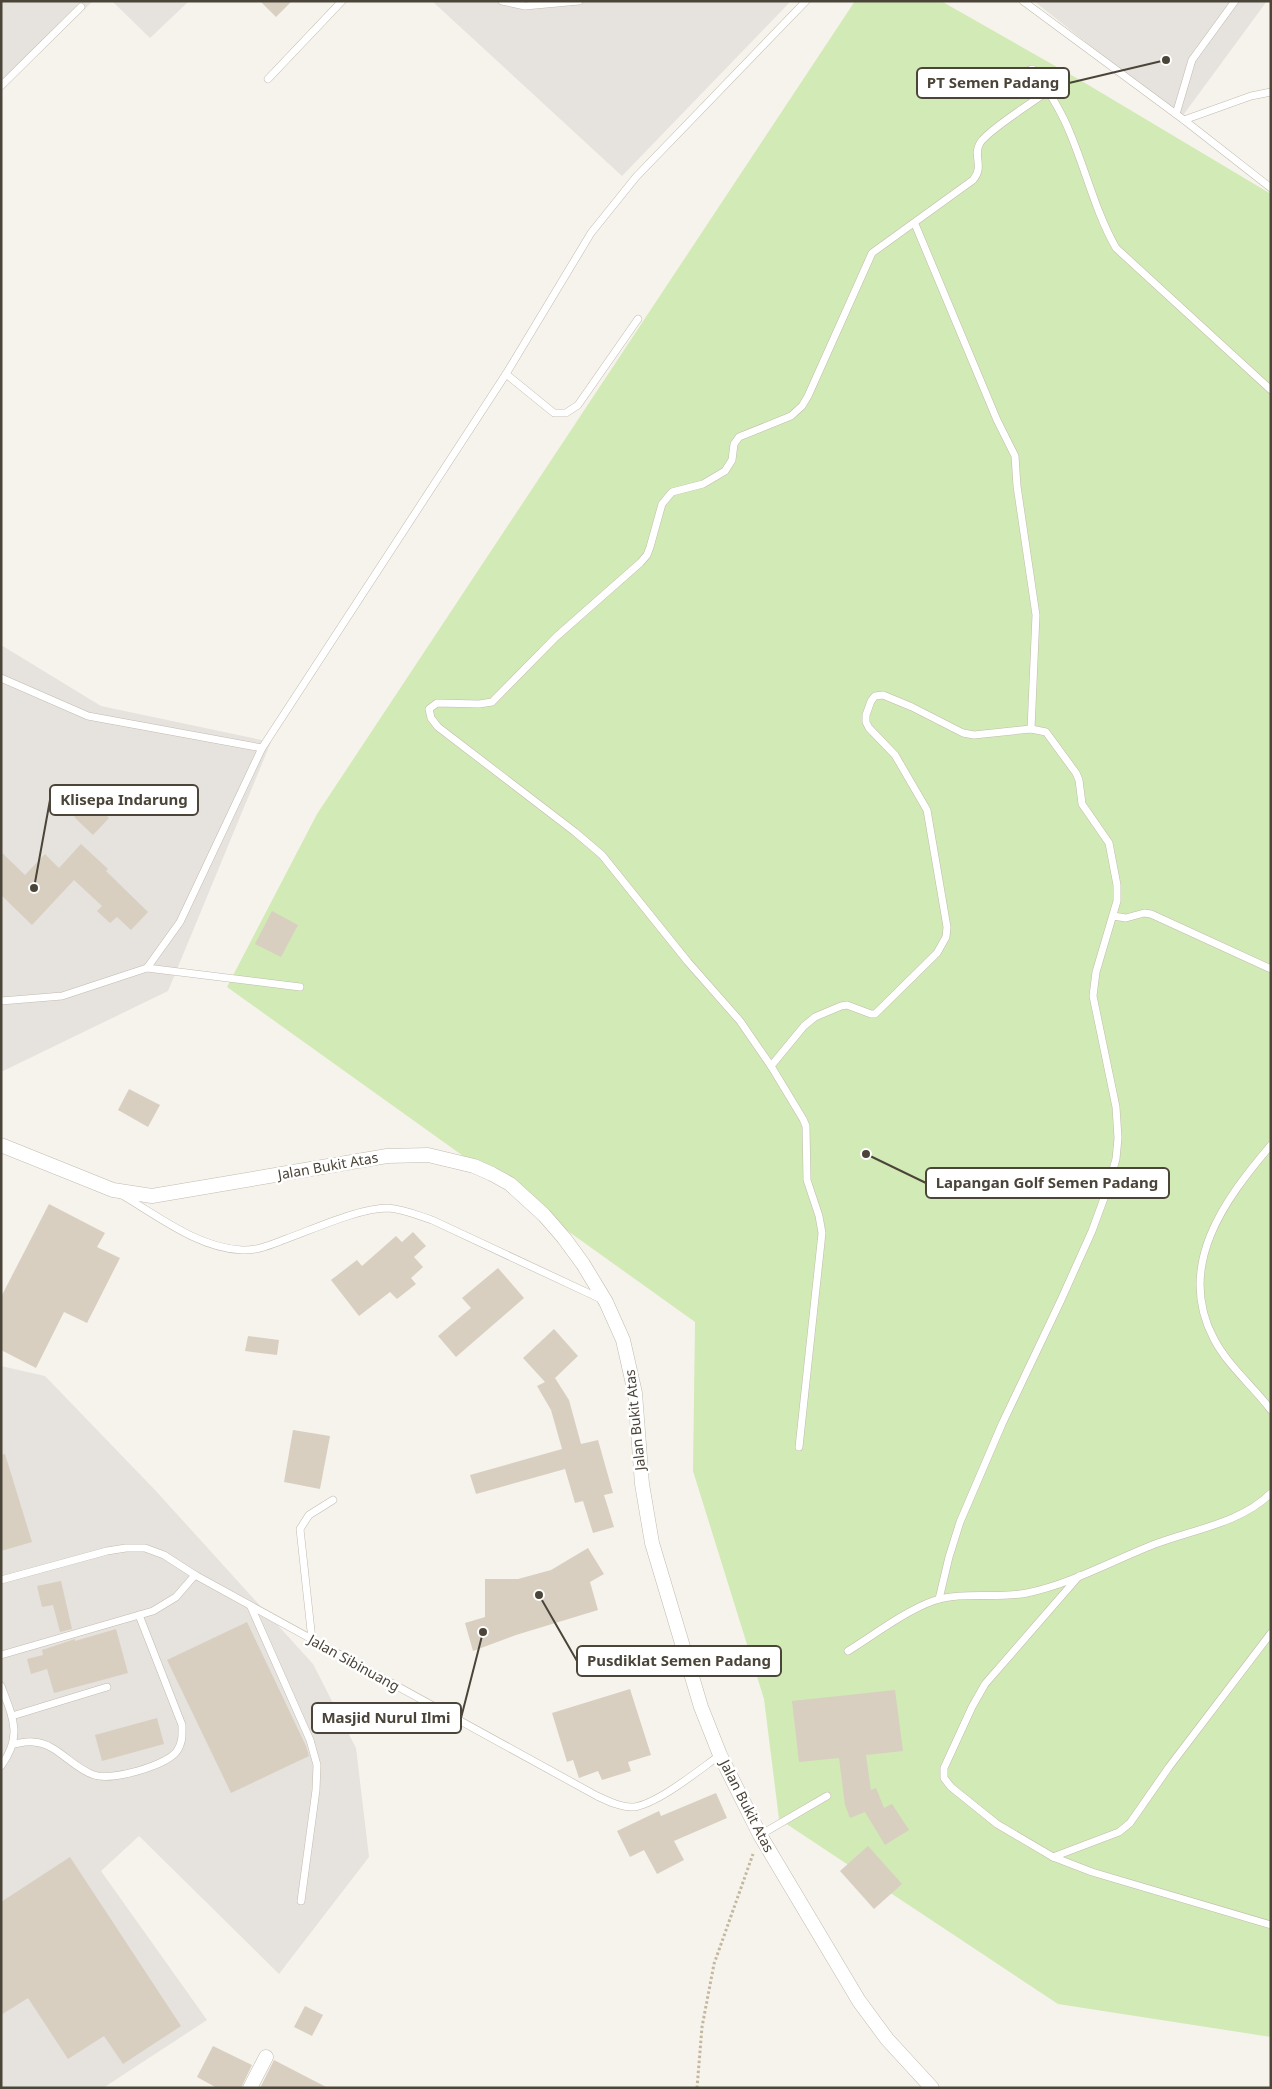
<svg xmlns="http://www.w3.org/2000/svg" width="1272" height="2089" font-family="'Noto Sans',sans-serif">
<style>
.industrial{fill:#e6e2dd}
.green{fill:#d2eab5}
.building{fill:#d8cfc1}
.lines{fill:none;stroke-linecap:round;stroke-linejoin:round}
.lane-casing{stroke:#c2bbae;stroke-width:8}
.street-casing{stroke:#c2bbae;stroke-width:15}
.path{stroke:#c4b79f;stroke-width:3;stroke-dasharray:2.5 2.5;stroke-linecap:butt}
.lane{stroke:#fff;stroke-width:7}
.street{stroke:#fff;stroke-width:14}
.labels{text-anchor:middle;stroke-width:5;stroke-linejoin:round;paint-order:stroke}
.street-label{font-size:14px;fill:#4b4439;stroke:#fff}
.leader{fill:none;stroke:#4b4439;stroke-width:2}
.callout-dot{fill:#4b4439;stroke:#fff;stroke-width:2}
.callout{fill:#fff;stroke:#4b4439;stroke-width:2}
.callout-label{font-size:15px;text-anchor:middle;font-weight:bold;fill:#4b4439}
</style>
<rect width="100%" height="100%" fill="#f6f3ec"/>
<g class="industrial">
<path d="M1,1H93L1,90Z"/>
<path d="M112,1H189L150,38Z"/>
<path d="M432,1H791L622,176Z"/>
<path d="M1034,1H1267L1181,118Z"/>
<path d="M1,645L101,706L271,742L168,991L1,1072Z"/>
<path d="M1,1366L45,1376L155,1490L313,1664L356,1748L369,1857L279,1974L139,1836L101,1871L207,2020L103,2088H1Z"/>
</g>
<path class="green" d="M855,1H941L1080,80L1271,194V2037L1058,2004L779,1819L764,1699L693,1471L695,1322L227,987L317,814Z"/>
<g class="building">
<path d="M260,1H292L276,17Z"/>
<path d="M91,800L109,818L93,835L74,817Z"/>
<path d="M81,844L108,869L106,871L148,912L131,930L117,917L110,923L97,911L102,906L74,880L32,925L1,895V852L25,875L45,854L59,868Z"/>
<path d="M272,911L298,925L281,957L255,944Z"/>
<path d="M129,1089L160,1105L148,1127L118,1110Z"/>
<path d="M49,1204L105,1233L97,1247L120,1258L87,1323L64,1312L36,1368L1,1350V1297Z"/>
<path d="M413,1232L426,1246L414,1257L423,1267L411,1278L416,1284L397,1299L390,1292L359,1316L331,1280L357,1260L362,1266L396,1236L402,1242Z"/>
<path d="M498,1268L524,1298L456,1357L438,1336L471,1308L462,1298Z"/>
<path d="M554,1329L578,1356L555,1378L569,1400L581,1444L598,1440L613,1493L604,1495L614,1527L593,1533L583,1501L575,1503L565,1469L476,1494L470,1475L562,1449L551,1410L537,1386L545,1382L523,1358Z"/>
<path d="M248,1336L279,1340L277,1355L245,1351Z"/>
<path d="M293,1430L330,1436L320,1489L284,1482Z"/>
<path d="M5,1454L32,1542L1,1551V1455Z"/>
<path d="M588,1548L604,1574L590,1582L598,1610L516,1635L473,1651L465,1623L485,1617V1579H518L551,1570Z"/>
<path d="M61,1581L72,1629L60,1632L53,1605L42,1607L37,1586Z"/>
<path d="M247,1622L306,1746L309,1756L231,1793L167,1660Z"/>
<path d="M116,1629L128,1673L54,1693L47,1669L31,1674L27,1659L43,1655L42,1650L75,1639V1641Z"/>
<path d="M630,1689L651,1755L628,1762L631,1771L602,1780L598,1771L579,1778L573,1760L567,1762L552,1713Z"/>
<path d="M895,1690L903,1751L866,1755L871,1790L876,1788L884,1808L892,1804L909,1830L885,1845L865,1812L850,1818L845,1805L839,1758L799,1762L792,1701Z"/>
<path d="M157,1718L164,1744L102,1761L95,1735Z"/>
<path d="M716,1793L727,1818L674,1841L684,1860L657,1874L644,1850L630,1857L617,1831L659,1811L661,1816Z"/>
<path d="M868,1846L902,1884L874,1909L840,1871Z"/>
<path d="M70,1857L181,2026L123,2064L104,2036L68,2059L28,1998L1,2015V1902Z"/>
<path d="M305,2006L323,2015L312,2036L294,2027Z"/>
<path d="M213,2046L252,2065L241,2088H217L197,2077Z"/>
<path d="M274,2060L328,2088H260Z"/>
</g>
<g class="lines">
<defs>
<g id="lane">
<path d="M502,1L525,6L579,1"/>
<path d="M1023,1L1184,120L1271,188"/>
<path d="M268,79L342,1"/>
<path d="M1,86L81,7"/>
<path d="M979,93L1032,69L1034,70C1048,90 1061,110 1070,133C1086,171 1096,213 1116,248L1271,390"/>
<path d="M1176,114L1192,60L1235,1"/>
<path d="M1184,120L1251,96L1271,92"/>
<path d="M915,224L997,420L1015,456L1017,486L1036,615L1031,729"/>
<path d="M506,374L554,413H566L578,405L638,319"/>
<path d="M1,678L88,716L262,748"/>
<path d="M1113,916L1126,918L1144,913L1151,914L1271,969"/>
<path d="M147,968L300,987"/>
<path d="M1,1001L62,996L147,968L180,922L262,748L506,374L591,233L636,177L806,1"/>
<path d="M771,1066L804,1026L815,1017L841,1006L847,1005L871,1014H875L937,953L946,937L947,927L927,810L895,755L869,728L866,722V715L871,701L875,696L883,695L912,707L963,733L974,735L1031,729L1046,732L1076,773L1079,780L1082,804L1109,843L1117,885V901L1096,972L1093,996L1116,1107L1118,1138L1116,1159L1107,1190L1092,1231L1061,1300L1002,1424L960,1522L949,1557L939,1599"/>
<path d="M1271,1145C1225,1199 1175,1266 1214,1339C1228,1366 1253,1386 1271,1410"/>
<path d="M122,1195C158,1216 198,1248 242,1250C257,1251 272,1244 286,1239C314,1229 359,1208 388,1208C403,1209 417,1215 432,1220L601,1299"/>
<path d="M799,1447L822,1233L819,1216L807,1180L806,1126L803,1119L771,1066L740,1021L688,962L602,855L575,832L438,727L431,718L429,709L437,703L479,704L492,702L556,637L640,563L647,555L650,547L662,504L672,492L703,484L725,471L732,460L734,444L739,437L791,416L802,406L808,396L872,253L973,180C985,166 972,156 980,143C988,130 1035,101 1049,90"/>
<path d="M1079,1576L985,1684L972,1707L944,1768V1778L951,1787L997,1824L1053,1857L1092,1872L1271,1925"/>
<path d="M1,1580L107,1551L126,1548H145L164,1555L195,1575L597,1796C608,1801 622,1808 634,1807C659,1803 699,1770 720,1755"/>
<path d="M251,1607L310,1740L317,1765L316,1790L301,1901"/>
<path d="M312,1640L300,1529L309,1515L333,1500"/>
<path d="M848,1651C872,1636 907,1610 933,1601C961,1591 997,1599 1027,1593C1070,1584 1110,1562 1150,1546C1190,1530 1240,1524 1271,1493"/>
<path d="M1,1655L153,1611L176,1597L195,1575"/>
<path d="M1,1686C13,1718 23,1736 1,1766"/>
<path d="M12,1716L107,1687"/>
<path d="M14,1744C20,1743 27,1741 33,1742C57,1743 72,1768 94,1775C112,1781 166,1766 177,1751C183,1742 182,1735 182,1725L139,1615"/>
<path d="M760,1835L827,1796"/>
<path d="M1053,1857L1119,1832L1130,1823L1169,1767L1271,1633"/>
</g>
<g id="street">
<path d="M1,1145L113,1190L152,1196L387,1156L428,1155L474,1166L492,1174L510,1184L544,1215L564,1238L583,1264L606,1302L623,1340L635,1393L642,1484L652,1543L701,1707L720,1755L760,1835L859,2001L887,2039L932,2088"/>
<path d="M250,2088L266,2057"/>
</g>
</defs>
<use href="#lane" class="lane-casing"/>
<use href="#street" class="street-casing"/>
<path class="path" d="M697,2088L702,2027L714,1964L753,1854"/>
<use href="#lane" class="lane"/>
<use href="#street" class="street"/>
</g>
<g class="labels">
<g class="street-label">
<text transform="translate(328 1166) rotate(-10)" y="5">Jalan Bukit Atas</text>
<text transform="translate(635 1420) rotate(-96)" y="5">Jalan Bukit Atas</text>
<text transform="translate(354 1663) rotate(29)" y="5">Jalan Sibinuang</text>
<text transform="translate(747 1806) rotate(63)" y="5">Jalan Bukit Atas</text>
</g>
</g>
<path class="leader" d="M1166 60L1069 83M34 888L50 800M866 1154L926 1183M539 1595L577 1661M483 1632L461 1718"/>
<g class="callout-dot">
<circle cx="1166" cy="60" r="5"/>
<circle cx="34" cy="888" r="5"/>
<circle cx="866" cy="1154" r="5"/>
<circle cx="539" cy="1595" r="5"/>
<circle cx="483" cy="1632" r="5"/>
</g>
<g class="callout">
<rect x="917" y="68" width="152" height="30" rx="5"/>
<rect x="50" y="785" width="148" height="30" rx="5"/>
<rect x="926" y="1168" width="243" height="30" rx="5"/>
<rect x="577" y="1646" width="204" height="30" rx="5"/>
<rect x="312" y="1703" width="149" height="30" rx="5"/>
</g>
<g class="callout-label">
<text x="993" y="88">PT Semen Padang</text>
<text x="124" y="805">Klisepa Indarung</text>
<text x="1047" y="1188">Lapangan Golf Semen Padang</text>
<text x="679" y="1666">Pusdiklat Semen Padang</text>
<text x="386" y="1723">Masjid Nurul Ilmi</text>
</g>
<rect width="1272" height="2089" fill="none" stroke="#4b4439" stroke-width="5"/>
</svg>
